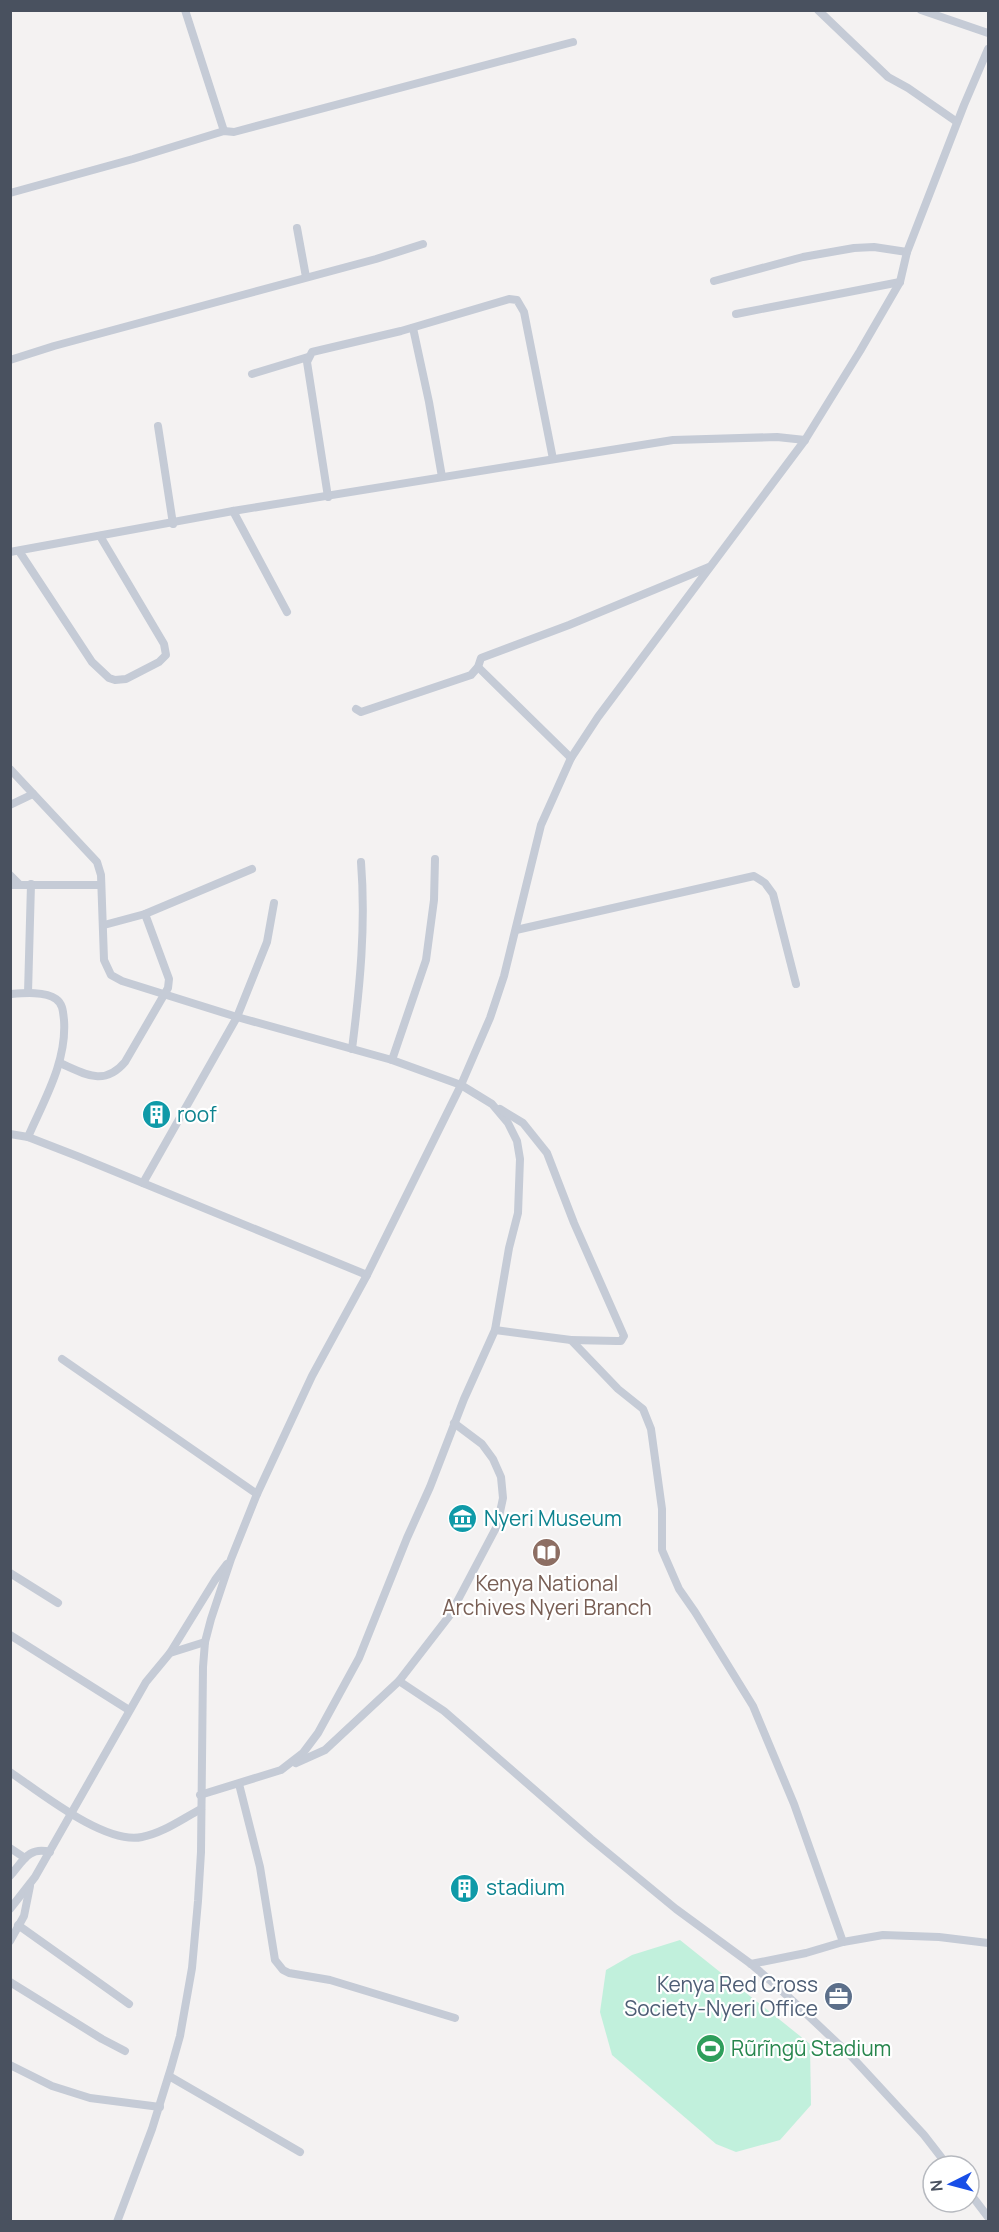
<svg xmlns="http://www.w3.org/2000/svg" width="999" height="2232" font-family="Manrope,sans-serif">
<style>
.green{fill:#c1f0dc}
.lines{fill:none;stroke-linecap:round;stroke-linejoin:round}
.street{stroke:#c5cbd6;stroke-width:8}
.labels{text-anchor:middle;stroke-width:4.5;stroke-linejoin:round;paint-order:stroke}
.culture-label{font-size:21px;fill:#0d838f;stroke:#fff;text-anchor:start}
.education-label{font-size:21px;fill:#785e54;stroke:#fff}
.service-label{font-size:21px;fill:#4e5e75;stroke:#fff;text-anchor:end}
.leisure-label{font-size:21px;fill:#27864d;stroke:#fff;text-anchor:start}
</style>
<rect width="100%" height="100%" fill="#f4f2f2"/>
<path class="green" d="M680,1940L810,2044L811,2105L780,2140L736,2152L716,2144L612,2055L600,2012L606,1970L632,1955Z"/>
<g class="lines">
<g class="street">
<path d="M185,10L224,131"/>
<path d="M818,10L888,77L908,88L957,122"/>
<path d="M921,10L988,33"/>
<path d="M10,193L133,159L224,131L234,132L573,42"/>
<path d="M297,228L306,277"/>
<path d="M714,281L803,257L854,248L874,247L907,252"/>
<path d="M736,314L900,282"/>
<path d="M413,328L429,402L442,477"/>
<path d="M10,360L54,346L376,259L423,244"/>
<path d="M252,374L308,357"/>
<path d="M158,426L173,524"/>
<path d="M328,497L307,362L312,352L401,331L509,299L517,300L524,312L553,459"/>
<path d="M233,511L287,612"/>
<path d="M19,551L92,662L109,678L115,680L126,679L159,662L166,655L164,644L100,536"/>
<path d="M10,552L233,511L673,440L777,437L805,440"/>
<path d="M478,667L571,758"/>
<path d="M356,709L361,712L471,675L478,667L481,658L569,625L709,567"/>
<path d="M10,769L97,862L101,875L104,960L111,975L122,981L237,1017L392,1060L461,1085L492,1104L508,1123L517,1141L520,1159L518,1213L509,1248L495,1330L464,1399L430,1487L407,1538L359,1658L318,1733L303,1753L281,1770L200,1795"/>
<path d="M10,805L33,794"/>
<path d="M10,875L19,884"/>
<path d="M10,885H101"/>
<path d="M104,925L145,914L252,869"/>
<path d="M516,930L754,876L765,883L773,894L796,984"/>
<path d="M28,993L31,884"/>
<path d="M10,994C23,993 45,991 56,999C63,1004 63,1012 64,1020C67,1062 44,1100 28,1137"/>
<path d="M352,1049C360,986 366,925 361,862"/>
<path d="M392,1060L426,960L434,900L435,859"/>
<path d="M60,1063C85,1074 104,1087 125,1062L168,988L169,979L145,914"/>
<path d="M500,1109L523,1123L547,1153L574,1223L624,1336L621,1341H617L571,1340"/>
<path d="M10,1134L28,1137L77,1156L367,1275"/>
<path d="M143,1183L237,1017L267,942L274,903"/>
<path d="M495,1330L571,1340L618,1389L643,1409L651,1429L662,1509V1550L679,1589L695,1612L753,1706L794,1804L843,1942"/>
<path d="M62,1359L257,1494"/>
<path d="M10,1573L58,1603"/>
<path d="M10,1635L129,1710"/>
<path d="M170,1653L215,1580L227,1564"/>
<path d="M399,1681L444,1711L591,1839L676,1909L751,1964L779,1988L851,2056L924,2135L948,2166"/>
<path d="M296,1763L325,1750L399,1681L450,1615L497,1526L503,1498L501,1477L493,1459L482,1444L454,1423"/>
<path d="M10,1772C41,1793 105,1845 142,1837C163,1833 182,1819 201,1809"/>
<path d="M239,1784L260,1867L275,1960L283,1970L289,1973L330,1980L455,2018"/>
<path d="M10,1848L25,1858"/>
<path d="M10,1876C23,1861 29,1846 50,1852"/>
<path d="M10,1909L35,1877L146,1682L170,1653L205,1642"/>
<path d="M18,1925L129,2004"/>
<path d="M10,1941L24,1916L30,1886"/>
<path d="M751,1964L806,1953L843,1942L883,1935L939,1937L988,1943"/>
<path d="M10,1982L102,2039L125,2051"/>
<path d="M10,2065L52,2086L90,2098L160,2107"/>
<path d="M169,2076L300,2152"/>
<path d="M969,2192L988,2217"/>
<path d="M117,2222L152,2129L171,2068L180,2036L192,1968L198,1901L201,1852L203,1667L205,1642L211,1619L231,1559L257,1494L312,1376L367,1275L461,1085L490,1018L504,976L541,825L571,758L598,717L805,440L860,351L900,282L907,252L964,105L988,49"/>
</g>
</g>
<defs>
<symbol id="building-disc" viewBox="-11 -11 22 22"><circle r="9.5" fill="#0f9aa8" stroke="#fff"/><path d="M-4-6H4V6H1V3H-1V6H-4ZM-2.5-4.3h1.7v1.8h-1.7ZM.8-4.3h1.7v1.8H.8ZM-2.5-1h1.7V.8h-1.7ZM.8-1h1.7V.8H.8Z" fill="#fff"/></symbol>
<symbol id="museum-disc" viewBox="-11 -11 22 22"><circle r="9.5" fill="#0f9aa8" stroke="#fff"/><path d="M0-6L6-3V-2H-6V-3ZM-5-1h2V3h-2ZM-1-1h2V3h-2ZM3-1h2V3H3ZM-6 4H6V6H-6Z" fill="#fff"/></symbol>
<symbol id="library-disc" viewBox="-11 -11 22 22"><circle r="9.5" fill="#8d6e63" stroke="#fff"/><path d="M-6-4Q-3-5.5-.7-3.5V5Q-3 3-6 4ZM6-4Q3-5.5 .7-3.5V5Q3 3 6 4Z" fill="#fff"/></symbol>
<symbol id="office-disc" viewBox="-11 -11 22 22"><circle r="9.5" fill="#5c6f8a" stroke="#fff"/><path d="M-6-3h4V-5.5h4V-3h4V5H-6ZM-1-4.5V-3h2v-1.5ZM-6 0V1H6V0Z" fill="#fff"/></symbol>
<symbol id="stadium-disc" viewBox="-11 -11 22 22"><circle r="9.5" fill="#2e9e5b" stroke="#fff"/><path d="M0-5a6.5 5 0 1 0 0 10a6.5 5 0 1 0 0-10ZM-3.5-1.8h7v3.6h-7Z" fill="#fff"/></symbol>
</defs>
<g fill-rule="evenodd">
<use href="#building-disc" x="140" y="1098" width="33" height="33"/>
<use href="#museum-disc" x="446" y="1502" width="33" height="33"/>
<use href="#library-disc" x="530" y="1536" width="33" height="33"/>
<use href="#building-disc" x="448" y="1872" width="33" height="33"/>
<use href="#office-disc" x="822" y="1980" width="33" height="33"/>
<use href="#stadium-disc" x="694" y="2032" width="33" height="33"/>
</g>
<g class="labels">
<g class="culture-label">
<text x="177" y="1122">roof</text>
<text x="484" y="1526">Nyeri Museum</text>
<text x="486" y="1895">stadium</text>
</g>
<g class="education-label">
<text x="547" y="1591">Kenya National<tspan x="547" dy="24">Archives Nyeri Branch</tspan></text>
</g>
<g class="service-label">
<text x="818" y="1992">Kenya Red Cross<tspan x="818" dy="24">Society-Nyeri Office</tspan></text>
</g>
<g class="leisure-label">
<text x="731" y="2056">Rũrĩngũ Stadium</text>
</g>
</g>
<rect width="999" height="2232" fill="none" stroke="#49515f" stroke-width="24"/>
<g transform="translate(951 2184) rotate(264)"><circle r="28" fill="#ffffff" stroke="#b6b9bf" stroke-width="1.5"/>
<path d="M0-4.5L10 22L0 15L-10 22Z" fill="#184ee7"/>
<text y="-9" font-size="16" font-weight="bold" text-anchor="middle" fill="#49515f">N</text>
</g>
</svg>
